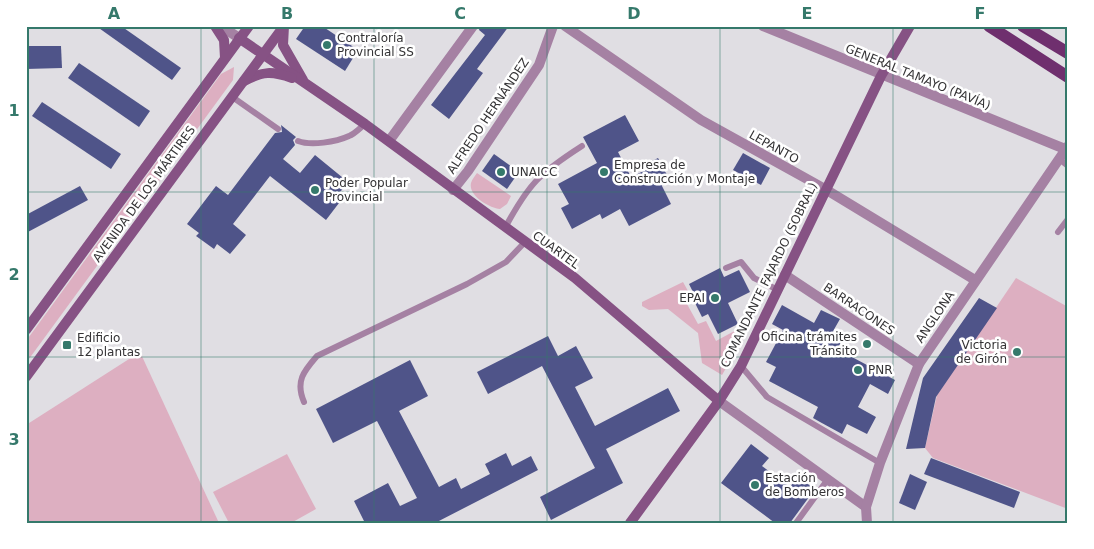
<svg xmlns="http://www.w3.org/2000/svg" width="1094" height="549" font-family="'DejaVu Sans',sans-serif">
<style>
.green{fill:#ddafc1}
.building{fill:#4f5489}
.lines{fill:none;stroke-linecap:round;stroke-linejoin:round}
.lane{stroke:#a581a3;stroke-width:6}
.street{stroke:#a581a3;stroke-width:10}
.secondary{stroke:#865284;stroke-width:10}
.primary{stroke:#6f2f6e;stroke-width:12}
.grid{fill:none;stroke:#35796b;stroke-width:1;stroke-opacity:0.55}
.poi-dot{fill:#35796b;stroke:#fff;stroke-width:2}
.labels{text-anchor:middle;stroke-width:5;stroke-linejoin:round;paint-order:stroke}
.poi-label{font-size:12px;fill:#343335;stroke:#fff;text-anchor:start}
.street-label{font-size:12px;fill:#343335;stroke:#fff}
.neatline{fill:none;stroke:#35796b;stroke-width:2}
.grid-label{font-size:16px;text-anchor:middle;font-weight:bold;fill:#35796b}
</style>
<rect width="100%" height="100%" fill="#e0dee3"/>
<g class="green">
<path d="M234,67L233,80L26,363V341L221,74Z"/>
<path d="M477,173L511,196L507,204L500,209C490,208 468,196 471,183C472,179 475,176 477,173Z"/>
<path d="M1016,278L1068,307V509L933,458L925,448L937,395Z"/>
<path d="M683,282L688,291L682,295L698,324L706,321L716,341L740,328L744,337L722,375L702,363L698,333L668,309L649,310L642,306V302Z"/>
<path d="M140,352L219,523H26V425Z"/>
<path d="M287,454L316,509L291,523H229L213,492Z"/>
</g>
<g class="building">
<path d="M96,26H121L181,68L172,80Z"/>
<path d="M305,26H322L358,50L345,71L296,39Z"/>
<path d="M480,26H509L477,69L483,73L449,119L431,105L485,35L479,30Z"/>
<path d="M26,46H61L62,68L26,69Z"/>
<path d="M79,63L150,111L139,127L68,78Z"/>
<path d="M42,102L121,154L111,169L32,116Z"/>
<path d="M625,115L639,141L618,152L631,177L650,168L648,163L658,158L667,175L659,180L671,204L629,226L620,209L602,219L600,214L572,229L561,208L569,204L558,184L597,163L583,137Z"/>
<path d="M281,125L296,137L293,140L295,145L283,159L300,173L315,155L348,182L334,200L339,203L326,220L270,176L233,224L246,235L230,254L217,244L214,249L196,236L199,233L187,224L216,186L228,195L275,133L282,132Z"/>
<path d="M743,153L770,168L761,185L733,170Z"/>
<path d="M494,154L519,172L507,189L482,171Z"/>
<path d="M80,186L88,200L26,233V215Z"/>
<path d="M720,268L724,277L739,270L750,292L728,303L738,324L718,334L708,314L702,317L691,295L694,294L689,284Z"/>
<path d="M979,298L997,308L936,397L925,448L906,449L923,378Z"/>
<path d="M782,305L814,323L821,310L840,319L832,333L843,339L837,349L895,380L888,394L870,384L858,407L876,417L867,434L847,424L842,434L820,422L813,418L818,407L769,381L776,367L766,362L783,330L772,324Z"/>
<path d="M548,336L558,356L576,346L593,378L575,387L595,426L668,388L680,411L606,449L623,483L551,520L540,497L595,468L542,366L488,394L477,372Z"/>
<path d="M410,360L428,396L399,411L439,487L456,478L461,489L490,474L485,464L506,453L512,466L531,456L538,470L435,523H365L354,501L388,483L400,506L417,498L377,421L333,443L316,409Z"/>
<path d="M751,444L769,458L762,466L790,487L798,476L815,489L790,523H775L721,483Z"/>
<path d="M931,458L1020,492L1014,508L924,474Z"/>
<path d="M910,474L927,482L915,510L899,503Z"/>
</g>
<g class="lines">
<g class="lane">
<path d="M231,96L278,129"/>
<path d="M298,141C311,146 336,142 349,136C355,134 360,128 365,124"/>
<path d="M1059,159L1068,166"/>
<path d="M505,228C529,183 540,173 582,146"/>
<path d="M1058,232L1068,219"/>
<path d="M726,268L741,262L754,278L778,290"/>
<path d="M741,366L767,397L880,463"/>
<path d="M304,402C295,381 304,371 317,356L467,284L506,262L525,242"/>
<path d="M796,523L828,479"/>
</g>
<g class="street">
<path d="M221,26L239,38"/>
<path d="M565,26L701,120L825,189L975,280"/>
<path d="M763,26L1065,149"/>
<path d="M389,141L473,26"/>
<path d="M453,190L468,171L539,65L553,26"/>
<path d="M785,275L919,364"/>
<path d="M719,401L866,507"/>
<path d="M867,523L866,507L880,463L919,364L1068,146"/>
</g>
<g class="secondary">
<path d="M215,26L224,40L225,58"/>
<path d="M284,26L283,45L303,80"/>
<path d="M239,38L365,124L575,278L719,401"/>
<path d="M244,81C263,71 272,71 292,78"/>
<path d="M26,330L249,26"/>
<path d="M26,377L284,26"/>
<path d="M630,523L719,401L741,366L881,76L910,26"/>
</g>
<g class="primary">
<path d="M989,26L1068,77"/>
<path d="M1023,26L1068,53"/>
</g>
</g>
<path class="grid" d="M201,26V523M374,26V523M547,26V523M720,26V523M893,26V523M26,192H1068M26,357H1068"/>
<g class="poi-dot">
<circle cx="327" cy="45" r="5"/>
<circle cx="501" cy="172" r="5"/>
<circle cx="604" cy="172" r="5"/>
<circle cx="315" cy="190" r="5"/>
<circle cx="715" cy="298" r="5"/>
<circle cx="867" cy="344" r="5"/>
<rect x="62" y="340" width="10" height="10" rx="2.5"/>
<circle cx="1017" cy="352" r="5"/>
<circle cx="858" cy="370" r="5"/>
<circle cx="755" cy="485" r="5"/>
</g>
<g class="labels">
<g class="poi-label">
<text x="337" y="42">Contraloría<tspan x="337" dy="14">Provincial SS</tspan></text>
<text x="614" y="169">Empresa de<tspan x="614" dy="14">Construcción y Montaje</tspan></text>
<text x="511" y="176">UNAICC</text>
<text x="325" y="187">Poder Popular<tspan x="325" dy="14">Provincial</tspan></text>
<text x="705" y="302" text-anchor="end">EPAI</text>
<text x="857" y="341" text-anchor="end">Oficina trámites<tspan x="857" dy="14">Tránsito</tspan></text>
<text x="77" y="342">Edificio<tspan x="77" dy="14">12 plantas</tspan></text>
<text x="1007" y="349" text-anchor="end">Victoria<tspan x="1007" dy="14">de Girón</tspan></text>
<text x="868" y="374">PNR</text>
<text x="765" y="482">Estación<tspan x="765" dy="14">de Bomberos</tspan></text>
</g>
<g class="street-label">
<text transform="translate(918 77) rotate(22)" y="4">GENERAL TAMAYO (PAVÍA)</text>
<text transform="translate(488 116) rotate(-56)" y="4">ALFREDO HERNÁNDEZ</text>
<text transform="translate(774 147) rotate(29)" y="4">LEPANTO</text>
<text transform="translate(144 194) rotate(-54)" y="4">AVENIDA DE LOS MÁRTIRES</text>
<text transform="translate(556 250) rotate(36)" y="4">CUARTEL</text>
<text transform="translate(769 275) rotate(-64)" y="4">COMANDANTE FAJARDO (SOBRAL)</text>
<text transform="translate(859 309) rotate(34)" y="4">BARRACONES</text>
<text transform="translate(935 317) rotate(-56)" y="4">ANGLONA</text>
</g>
</g>
<rect width="1094" height="549" fill="none" stroke="#ffffff" stroke-width="55"/>
<rect x="28" y="28" width="1038" height="494" class="neatline"/>
<g class="grid-label">
<text x="114" y="19">A</text>
<text x="287" y="19">B</text>
<text x="460" y="19">C</text>
<text x="634" y="19">D</text>
<text x="807" y="19">E</text>
<text x="980" y="19">F</text>
<text x="14" y="116">1</text>
<text x="14" y="280">2</text>
<text x="14" y="445">3</text>
</g>
</svg>
